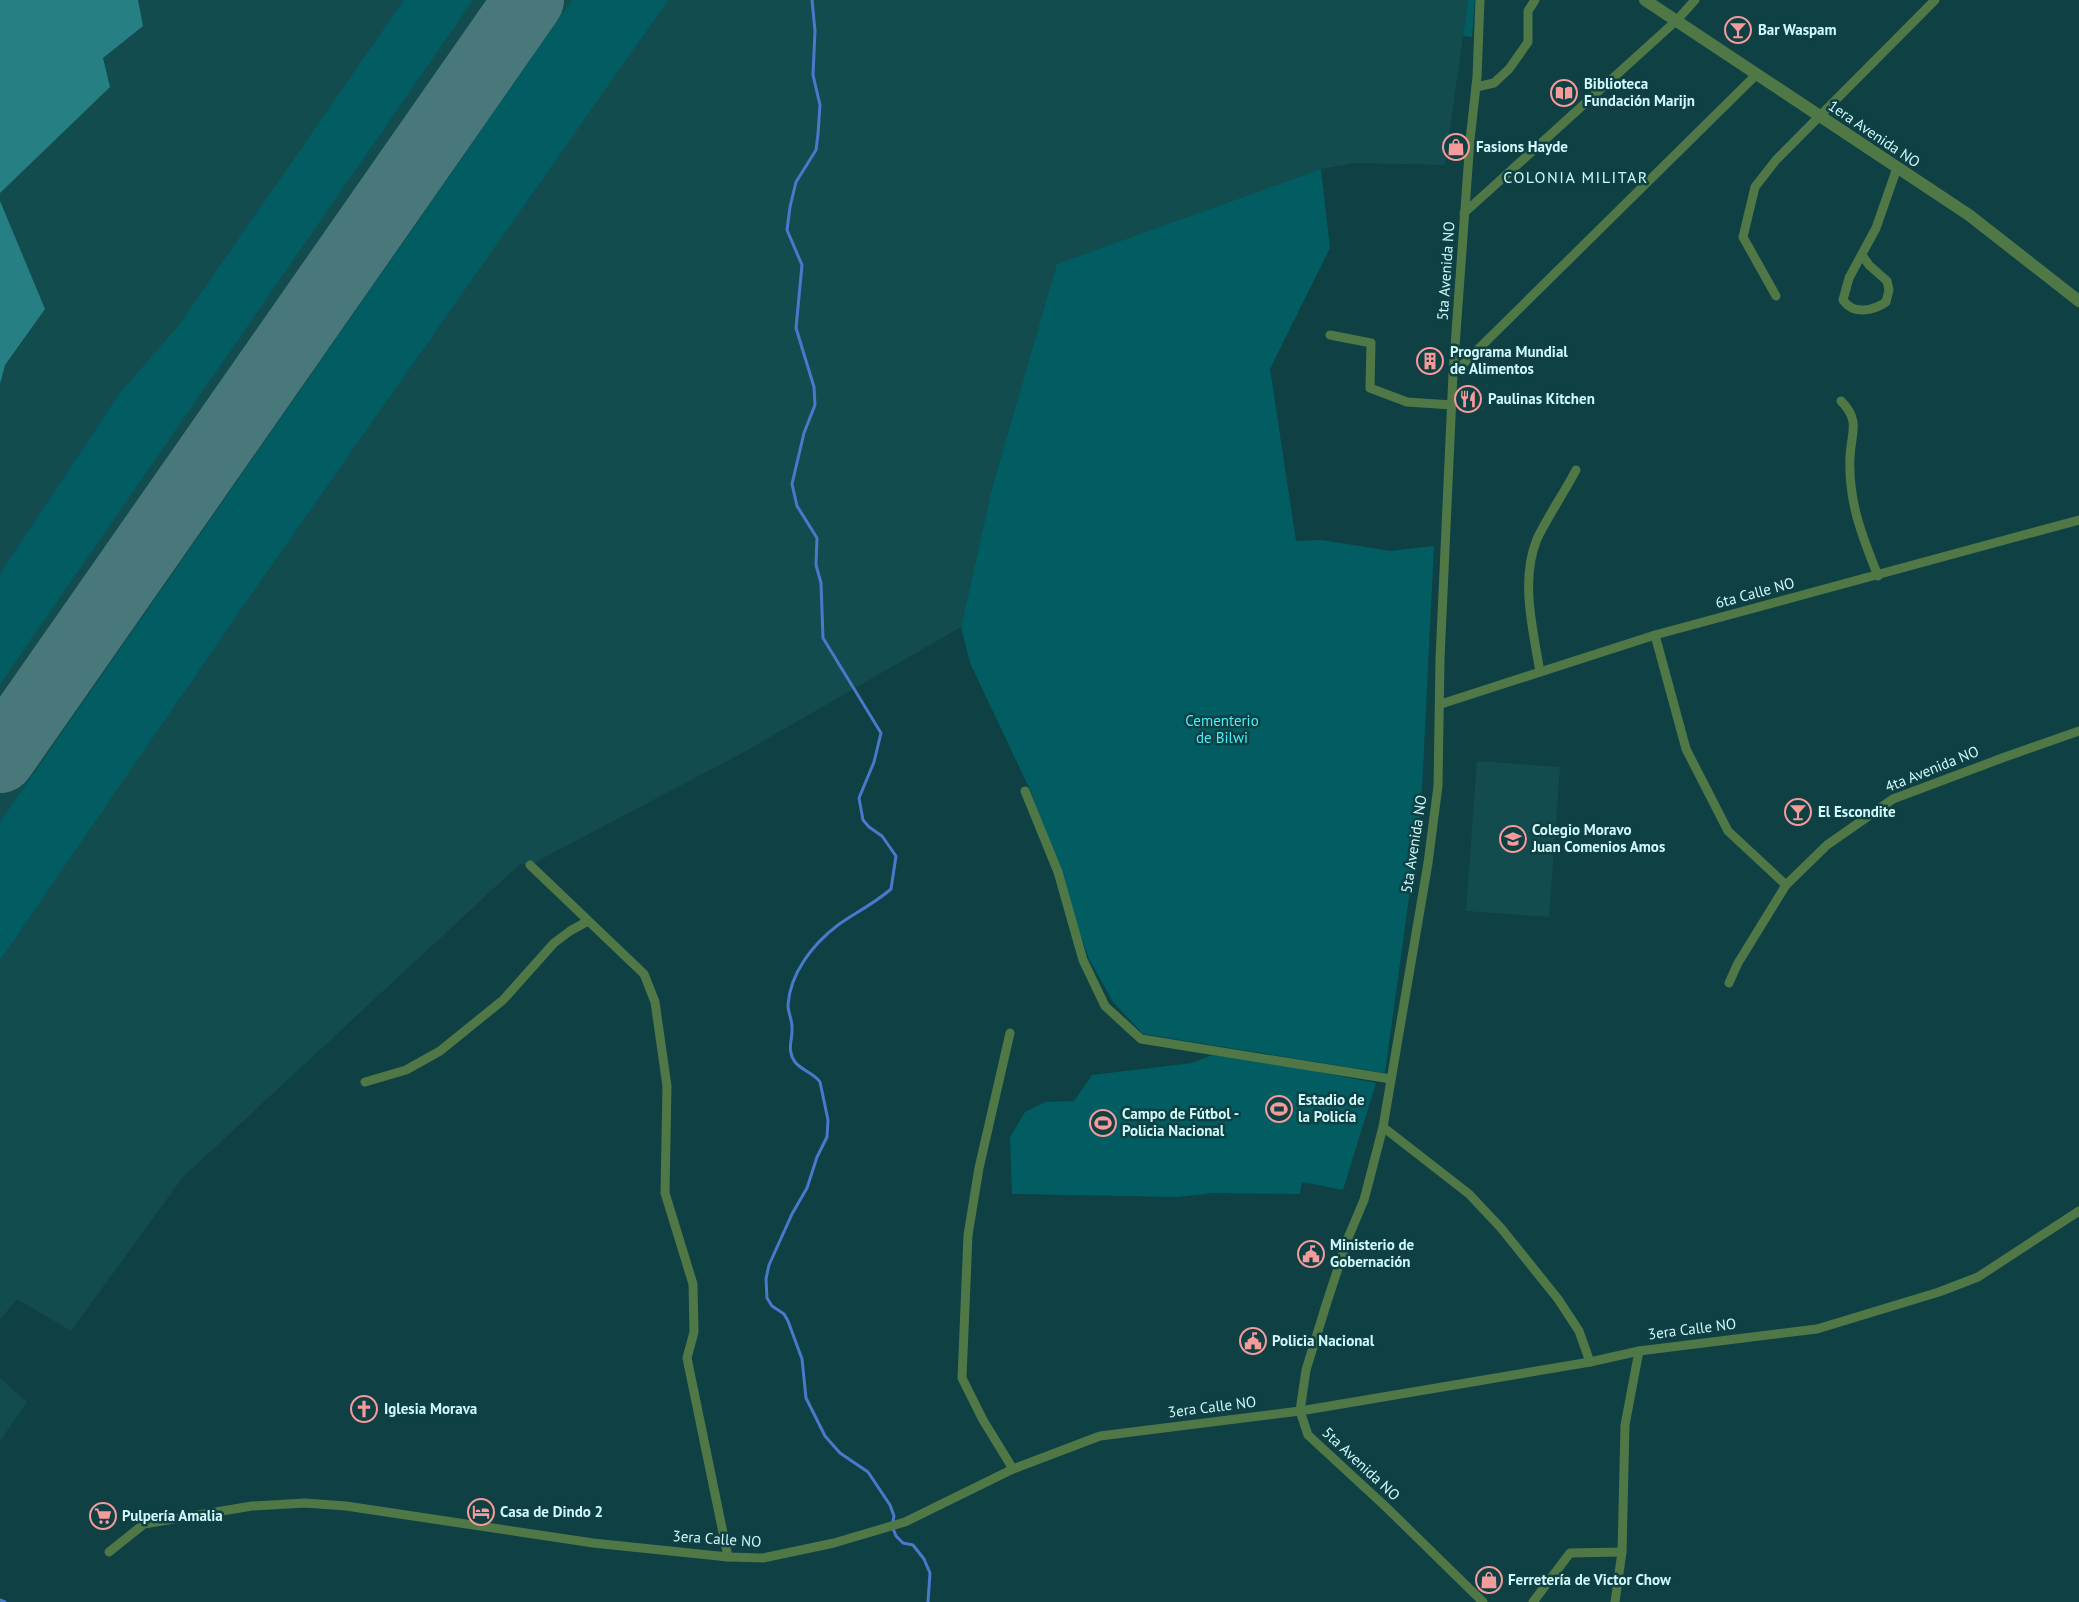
<svg xmlns="http://www.w3.org/2000/svg" width="2079" height="1602" font-family="'PT Sans',sans-serif">
<style>
.built{fill:#134c4f}
.green{fill:#015d61}
.forest{fill:#257f83}
.lines{fill:none;stroke-linecap:round;stroke-linejoin:round}
.stream{stroke:#4979cb;stroke-width:3}
.runway{stroke:#49787a;stroke-width:70}
.minor{stroke:#4f7846;stroke-width:9}
.tertiary{stroke:#4f7846;stroke-width:12}
.labels{text-anchor:middle;stroke-width:5;stroke-linejoin:round;paint-order:stroke}
.poi-label{font-size:15px;font-weight:bold;fill:#d0f9fb;stroke:#0f4043;text-anchor:start}
.street-label{font-size:15px;fill:#d0f9fb;stroke:#0f4043}
.park-label{font-size:15px;fill:#49f0f9;stroke:#0f4043}
.neighbourhood-label{font-size:16px;letter-spacing:1.5px;fill:#d0f9fb;stroke:#0f4043}
</style>
<rect width="100%" height="100%" fill="#0f4043"/>
<g class="built">
<path d="M88,0H1468L1445,165L1356,163L1321,169L1057,265L992,488L961,627L746,751L530,865L520,864L183,1177L71,1331L17,1299L0,1320V131Z"/>
<path d="M1477,761L1560,767L1549,917L1466,911Z"/>
<path d="M0,1378L27,1402L0,1441Z"/>
</g>
<g class="green">
<path d="M404,0H473L0,684V574L120,393L179,325Z"/>
<path d="M572,0H668L250,596L0,960V822Z"/>
<path d="M1468,0H1475L1472,37L1463,36Z"/>
<path d="M1321,169L1330,248L1270,369L1296,541L1322,540L1390,551L1434,546L1421,810L1385,1073L1143,1034L1113,1002L1089,959L1031,792L970,663L961,627L992,488L1057,264Z"/>
<path d="M1212,1055L1262,1061L1376,1083L1343,1190L1302,1182L1300,1194L1213,1193L1177,1197L1012,1194L1010,1137L1025,1112L1045,1102L1074,1101L1092,1075L1192,1063Z"/>
</g>
<g class="forest">
<path d="M0,0H138L143,26L103,58L110,87L0,193Z"/>
<path d="M0,201L45,309L5,365L0,384Z"/>
</g>
<g class="lines">
<g class="stream">
<path d="M812,0L815,31L813,75L820,105L818,134L816,150L796,182L790,207L787,230L802,265L796,328L814,387L815,405L804,433L792,484L797,506L817,538L816,565L821,583L823,638L881,733L874,762L859,798L863,820L869,827L882,836L896,856L891,889C875,903 855,913 838,925C813,944 790,973 788,1005C788,1013 792,1019 792,1027C793,1040 786,1049 795,1062C801,1070 814,1073 820,1082L828,1120L827,1137L817,1157L807,1188L792,1214L769,1265L766,1279L767,1298L772,1306L784,1314L788,1321L802,1359L806,1398L825,1436L840,1453L868,1472L890,1505L894,1516L892,1526L896,1536L903,1543L913,1545L924,1559L930,1573L928,1602"/>
<path d="M0,1600L5,1602"/>
</g>
<path class="runway" d="M0,758L529,0"/>
<g class="minor">
<path d="M1480,0L1477,77L1470,140L1453,374L1440,659L1438,786L1428,863L1383,1127L1364,1200L1348,1238L1326,1305L1306,1370L1300,1411L1308,1435L1386,1507L1483,1602"/>
<path d="M1476,87L1494,83L1509,69L1528,42V11L1535,0"/>
<path d="M1464,213L1677,20L1695,0"/>
<path d="M1862,255L1869,265L1887,281L1889,290L1886,302C1873,311 1853,315 1843,300L1849,278L1876,228L1897,168"/>
<path d="M1776,296L1743,237L1755,187L1776,160L1935,0"/>
<path d="M1330,335L1371,343L1370,388L1407,402L1452,405"/>
<path d="M1453,374L1757,74"/>
<path d="M1841,401C1861,421 1851,433 1850,457C1848,501 1862,536 1878,576"/>
<path d="M1655,635L1686,749L1728,831L1786,885L1827,845L1893,799L2005,757L2079,731"/>
<path d="M1540,672C1533,630 1520,580 1537,539C1548,516 1564,493 1576,470"/>
<path d="M1441,704L1655,635L2079,520"/>
<path d="M1025,791L1058,872L1083,960L1105,1006L1141,1039L1391,1079"/>
<path d="M530,865L644,974L655,1002L667,1086L665,1193L693,1284L694,1332L687,1358L728,1557"/>
<path d="M1729,983L1738,963L1786,885"/>
<path d="M1010,1033L979,1168L968,1235L962,1378L983,1420L1013,1469"/>
<path d="M365,1082L406,1070L440,1051L503,1000L554,943L570,931L588,921"/>
<path d="M1383,1127L1469,1194L1501,1228L1558,1299L1579,1331L1590,1362"/>
<path d="M109,1552L144,1524L252,1506L305,1503L346,1506L593,1543L728,1557L763,1558L834,1543L905,1522L1013,1469L1100,1436L1300,1411L1590,1362L1639,1351L1817,1329L1939,1292L1978,1277L2079,1211"/>
<path d="M1533,1602L1570,1553L1622,1552"/>
<path d="M1615,1602L1622,1552L1625,1425L1639,1351"/>
</g>
<path class="tertiary" d="M1645,0L1969,215L2079,301"/>
</g>
<defs>
<symbol id="bar-ring" viewBox="-11 -11 22 22"><circle r="9.5" fill="#0f4043" stroke="#f59b9a" stroke-width="1.5"/><path d="M-6-5H6L.8 .8V4.5H3.5V6h-7V4.5H-.8V.8Z" fill="#f59b9a"/></symbol>
<symbol id="library-ring" viewBox="-11 -11 22 22"><circle r="9.5" fill="#0f4043" stroke="#f59b9a" stroke-width="1.5"/><path d="M-6-4Q-3-5.5-.7-3.5V5Q-3 3-6 4ZM6-4Q3-5.5 .7-3.5V5Q3 3 6 4Z" fill="#f59b9a"/></symbol>
<symbol id="shop-ring" viewBox="-11 -11 22 22"><circle r="9.5" fill="#0f4043" stroke="#f59b9a" stroke-width="1.5"/><path d="M-5-2.5h2.3a2.7 3.5 0 0 1 5.4 0H5L5.5 6h-11ZM-1.5-2.5h3a1.5 2.3 0 0 0-3 0Z" fill="#f59b9a"/></symbol>
<symbol id="building-ring" viewBox="-11 -11 22 22"><circle r="9.5" fill="#0f4043" stroke="#f59b9a" stroke-width="1.5"/><path d="M-4-6H4V6H1V3H-1V6H-4ZM-2.5-4.3h1.7v1.8h-1.7ZM.8-4.3h1.7v1.8H.8ZM-2.5-1h1.7V.8h-1.7ZM.8-1h1.7V.8H.8Z" fill="#f59b9a"/></symbol>
<symbol id="restaurant-ring" viewBox="-11 -11 22 22"><circle r="9.5" fill="#0f4043" stroke="#f59b9a" stroke-width="1.5"/><path d="M-5-6h1v4h1v-4h1v4h1v-4h1v5L-1.5 .5V6h-2V.5L-5-1ZM5-6V6H3V1.5H1.5Q1.5-4 5-6Z" fill="#f59b9a"/></symbol>
<symbol id="school-ring" viewBox="-11 -11 22 22"><circle r="9.5" fill="#0f4043" stroke="#f59b9a" stroke-width="1.5"/><path d="M0-5L7-2L0 1L-7-2ZM-4 1L0 2.5L4 1V4Q0 6-4 4Z" fill="#f59b9a"/></symbol>
<symbol id="stadium-ring" viewBox="-11 -11 22 22"><circle r="9.5" fill="#0f4043" stroke="#f59b9a" stroke-width="1.5"/><path d="M0-5a6.5 5 0 1 0 0 10a6.5 5 0 1 0 0-10ZM-3.5-1.8h7v3.6h-7Z" fill="#f59b9a"/></symbol>
<symbol id="civic-ring" viewBox="-11 -11 22 22"><circle r="9.5" fill="#0f4043" stroke="#f59b9a" stroke-width="1.5"/><path d="M-.6-6.5H3V-4.5H.6V-3L4-1V1h2V6H-6V1h2V-1L-.6-3ZM-1.2 2.5V6h2.4V2.5Z" fill="#f59b9a"/></symbol>
<symbol id="church-ring" viewBox="-11 -11 22 22"><circle r="9.5" fill="#0f4043" stroke="#f59b9a" stroke-width="1.5"/><path d="M-1.2-6h2.4v3.5h3.3v2.4h-3.3V6h-2.4V-.1h-3.3v-2.4h3.3Z" fill="#f59b9a"/></symbol>
<symbol id="hotel-ring" viewBox="-11 -11 22 22"><circle r="9.5" fill="#0f4043" stroke="#f59b9a" stroke-width="1.5"/><path d="M-6-4.5h1.5V1H6V5H4.5V3h-9V5H-6ZM-4 0a1.8 1.8 0 1 1 3.6 0ZM.5 0V-2.5h3Q6-2.5 6 0Z" fill="#f59b9a"/></symbol>
<symbol id="supermarket-ring" viewBox="-11 -11 22 22"><circle r="9.5" fill="#0f4043" stroke="#f59b9a" stroke-width="1.5"/><path d="M-6-5.5h2.5l.6 2H6L4.5 2H-2.5L-4.4-4H-6ZM-1.5 3.2a1.3 1.3 0 1 0 .1 0ZM3 3.2a1.3 1.3 0 1 0 .1 0Z" fill="#f59b9a"/></symbol>
</defs>
<g fill-rule="evenodd">
<use href="#bar-ring" x="1723" y="15" width="30" height="30"/>
<use href="#library-ring" x="1549" y="78" width="30" height="30"/>
<use href="#shop-ring" x="1441" y="132" width="30" height="30"/>
<use href="#building-ring" x="1415" y="346" width="30" height="30"/>
<use href="#restaurant-ring" x="1453" y="384" width="30" height="30"/>
<use href="#bar-ring" x="1783" y="797" width="30" height="30"/>
<use href="#school-ring" x="1498" y="824" width="30" height="30"/>
<use href="#stadium-ring" x="1264" y="1094" width="30" height="30"/>
<use href="#stadium-ring" x="1088" y="1108" width="30" height="30"/>
<use href="#civic-ring" x="1296" y="1239" width="30" height="30"/>
<use href="#civic-ring" x="1238" y="1326" width="30" height="30"/>
<use href="#church-ring" x="349" y="1394" width="30" height="30"/>
<use href="#hotel-ring" x="466" y="1497" width="30" height="30"/>
<use href="#supermarket-ring" x="88" y="1501" width="30" height="30"/>
<use href="#shop-ring" x="1474" y="1565" width="30" height="30"/>
</g>
<g class="labels">
<g class="poi-label">
<text x="1758" y="35">Bar Waspam</text>
<text x="1584" y="89">Biblioteca<tspan x="1584" dy="17">Fundación Marijn</tspan></text>
<text x="1476" y="152">Fasions Hayde</text>
<text x="1450" y="357">Programa Mundial<tspan x="1450" dy="17">de Alimentos</tspan></text>
<text x="1488" y="404">Paulinas Kitchen</text>
<text x="1818" y="817">El Escondite</text>
<text x="1532" y="835">Colegio Moravo<tspan x="1532" dy="17">Juan Comenios Amos</tspan></text>
<text x="1298" y="1105">Estadio de<tspan x="1298" dy="17">la Policía</tspan></text>
<text x="1122" y="1119">Campo de Fútbol -<tspan x="1122" dy="17">Policia Nacional</tspan></text>
<text x="1330" y="1250">Ministerio de<tspan x="1330" dy="17">Gobernación</tspan></text>
<text x="1272" y="1346">Policia Nacional</text>
<text x="384" y="1414">Iglesia Morava</text>
<text x="500" y="1517">Casa de Dindo 2</text>
<text x="122" y="1521">Pulpería Amalia</text>
<text x="1508" y="1585">Ferretería de Victor Chow</text>
</g>
<g class="street-label">
<text transform="translate(1874 134) rotate(34)" y="5">1era Avenida NO</text>
<text transform="translate(1446 271) rotate(-86)" y="5">5ta Avenida NO</text>
<text transform="translate(1755 593) rotate(-15)" y="5">6ta Calle NO</text>
<text transform="translate(1932 769) rotate(-22)" y="5">4ta Avenida NO</text>
<text transform="translate(1414 844) rotate(-81)" y="5">5ta Avenida NO</text>
<text transform="translate(1692 1329) rotate(-7)" y="5">3era Calle NO</text>
<text transform="translate(1212 1407) rotate(-7)" y="5">3era Calle NO</text>
<text transform="translate(1361 1464) rotate(43)" y="5">5ta Avenida NO</text>
<text transform="translate(717 1539) rotate(4)" y="5">3era Calle NO</text>
</g>
<g class="park-label">
<text x="1222" y="726">Cementerio<tspan x="1222" dy="17">de Bilwi</tspan></text>
</g>
<g class="neighbourhood-label">
<text x="1576" y="183">COLONIA MILITAR</text>
</g>
</g>
</svg>
